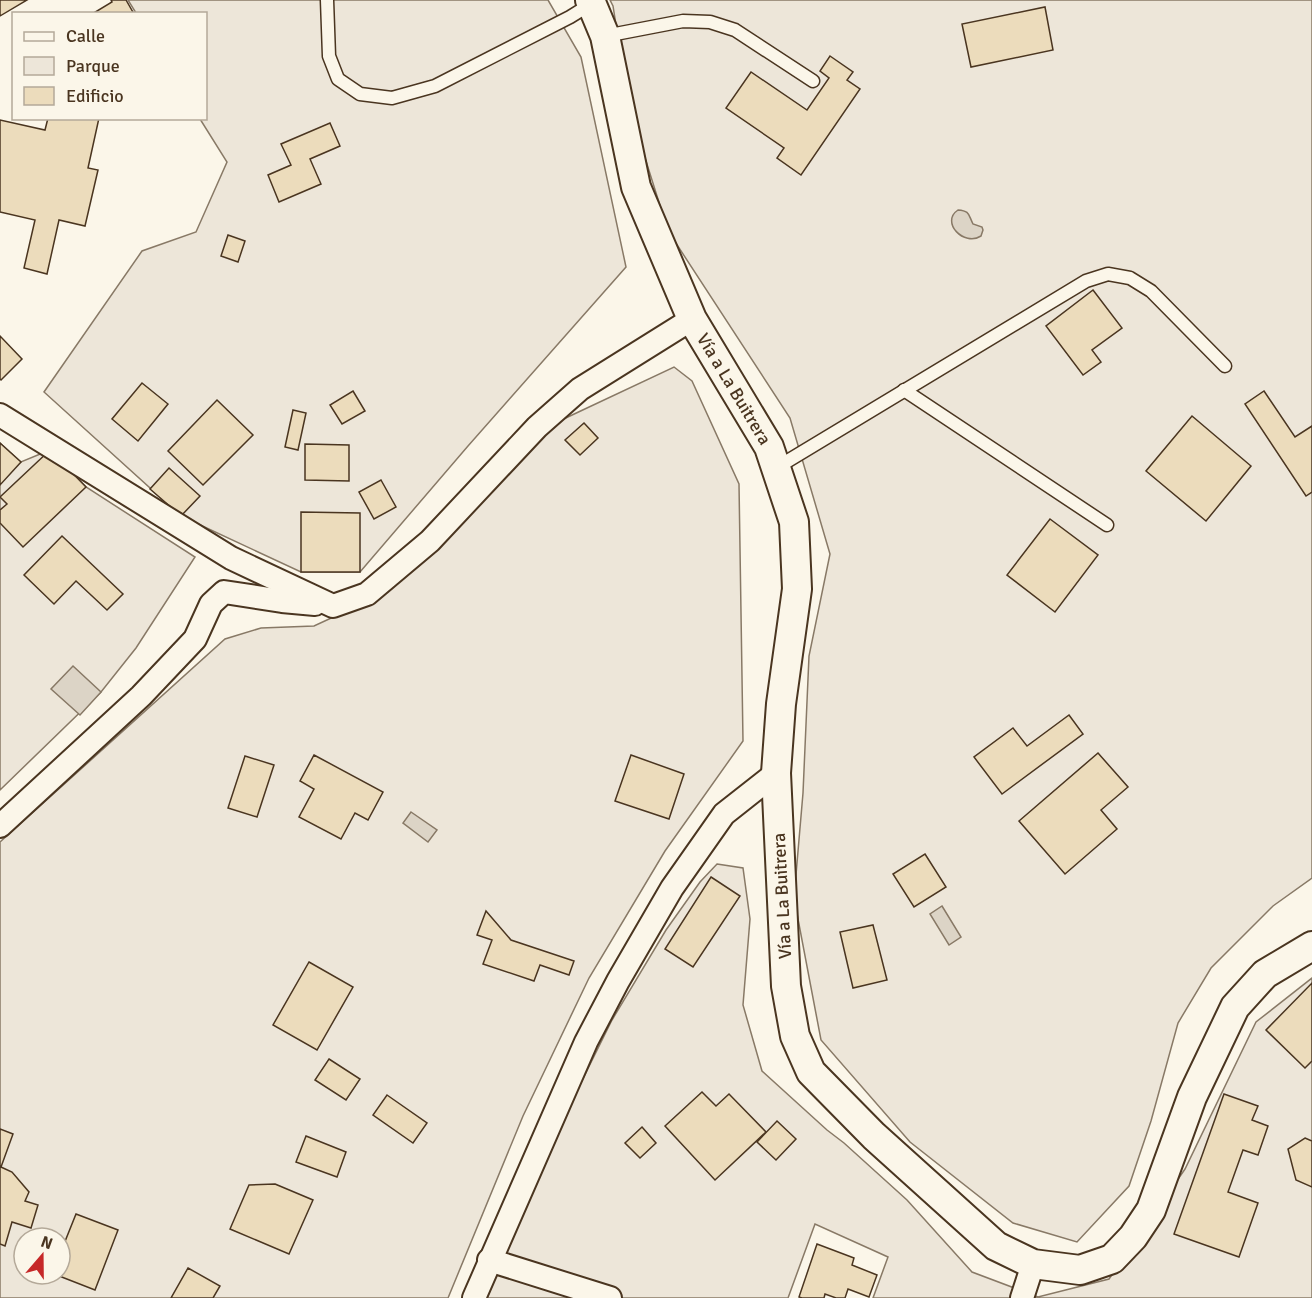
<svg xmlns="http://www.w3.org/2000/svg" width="1312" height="1298" font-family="Signika,sans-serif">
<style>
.green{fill:#ede6d9;stroke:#887966;stroke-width:1.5;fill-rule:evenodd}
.water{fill:#dcd4c6;stroke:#887966;stroke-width:1.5}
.building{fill:#ecdcbc;stroke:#4a3520;stroke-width:1.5}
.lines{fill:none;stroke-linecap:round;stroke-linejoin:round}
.service-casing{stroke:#4a3520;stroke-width:15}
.minor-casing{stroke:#4a3520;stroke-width:26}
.tertiary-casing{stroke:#4a3520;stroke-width:32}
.service{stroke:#fbf6e9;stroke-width:12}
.minor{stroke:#fbf6e9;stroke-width:22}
.tertiary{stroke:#fbf6e9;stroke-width:28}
.labels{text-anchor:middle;stroke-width:4.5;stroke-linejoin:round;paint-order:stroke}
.street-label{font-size:18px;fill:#4a3520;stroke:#fbf6e9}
</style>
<rect width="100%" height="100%" fill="#fbf6e9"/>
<g class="green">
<path d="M128,0H548L581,57L626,267L468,446L360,572H301L181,516L44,392L142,251L196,232L227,162L200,119L206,118V14L136,13Z"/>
<path d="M610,0H1312V878L1273,906L1211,968L1178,1023L1151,1121L1129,1186L1077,1242L1013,1223L910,1142L821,1040L794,898L803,793L809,656L830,554L790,418L668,231L629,107L613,6Z"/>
<path d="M674,367L692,381L739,484L743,741L665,851L589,978L523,1116L448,1298H0V842L225,639L261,628L314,626L368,601L553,424ZM24,1238H60V1274H24Z"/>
<path d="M0,443L21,462L50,450L86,487L195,557L136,648L101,692L0,790Z"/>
<path d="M717,864L743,868L750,919L743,1005L762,1071L827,1130L844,1143L907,1200L972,1272L1038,1297L1109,1279L1185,1169L1256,1022L1312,978V1298H873L888,1257L815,1224L788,1298H487L560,1125L612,1020L666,930L700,882Z"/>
</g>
<g class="water">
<path d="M958,210C970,211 968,214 973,224L982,227L983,230L981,236C964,247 940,222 958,210Z"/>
<path d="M73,666L101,692L80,715L51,689Z"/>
<path d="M411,812L437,830L428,842L403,823Z"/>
<path d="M942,906L961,937L949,945L930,914Z"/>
</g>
<g class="building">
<path d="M0,0H27L0,16Z"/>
<path d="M111,0H126L134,14H92L112,2Z"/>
<path d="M1045,7L1053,50L971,67L962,24Z"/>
<path d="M830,56L853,72L847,80L860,89L801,175L777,158L784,148L726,108L751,72L807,110L829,78L820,71Z"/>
<path d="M48,118H99L88,168L98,170L85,226L59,220L47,274L24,268L35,220L0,212V120L45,130Z"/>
<path d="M330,123L340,146L310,159L321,184L279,202L268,175L291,165L281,144Z"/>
<path d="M228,235L245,241L238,262L221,256Z"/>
<path d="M1093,290L1122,328L1092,350L1101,362L1083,375L1046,326Z"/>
<path d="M0,336L22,359L1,380L0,379Z"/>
<path d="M142,383L168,404L138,441L112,419Z"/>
<path d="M353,391L365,411L342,424L330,405Z"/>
<path d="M1264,391L1295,437L1312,426V492L1306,496L1245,404Z"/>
<path d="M217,400L253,435L203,485L168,451Z"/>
<path d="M293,410L306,413L298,450L285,447Z"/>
<path d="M1192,416L1251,466L1206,521L1146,471Z"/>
<path d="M584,423L598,438L580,455L565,440Z"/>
<path d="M0,443L21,462L0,485Z"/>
<path d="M305,444L349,445V481L305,480Z"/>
<path d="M50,450L86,487L23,547L0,523V510L7,504L0,497Z"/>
<path d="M169,468L200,496L181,516L150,489Z"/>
<path d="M381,480L396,507L374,519L359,492Z"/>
<path d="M301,512L360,513V572H301Z"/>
<path d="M1050,519L1098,555L1055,612L1007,575Z"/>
<path d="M62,536L123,594L107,610L76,581L54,604L24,575Z"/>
<path d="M1069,715L1083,734L1002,794L974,757L1013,728L1027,746Z"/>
<path d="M1098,753L1128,787L1101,810L1117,829L1065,874L1019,821Z"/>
<path d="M314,755L383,792L368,820L355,813L341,839L299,817L314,789L300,781Z"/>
<path d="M631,755L684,774L669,819L615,801Z"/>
<path d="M245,756L274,765L257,817L228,808Z"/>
<path d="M925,854L946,887L914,907L893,874Z"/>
<path d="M711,877L740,896L693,967L665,949Z"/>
<path d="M486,911L511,940L574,961L569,975L540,965L534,981L483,964L492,940L477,935Z"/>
<path d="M873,925L887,980L853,988L840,932Z"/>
<path d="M309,962L353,987L317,1050L273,1025Z"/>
<path d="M1312,983V1061L1305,1068L1266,1030Z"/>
<path d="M329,1059L360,1079L346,1100L315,1080Z"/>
<path d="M702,1092L716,1106L729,1094L766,1132L715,1180L665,1126Z"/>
<path d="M1224,1094L1258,1106L1252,1120L1268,1126L1258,1155L1243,1150L1228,1192L1258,1203L1239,1257L1174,1234Z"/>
<path d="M387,1095L427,1123L413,1143L373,1115Z"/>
<path d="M777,1121L796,1139L776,1160L757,1142Z"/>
<path d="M642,1127L656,1143L640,1158L625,1143Z"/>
<path d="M0,1129L13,1134L1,1167L12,1172L29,1192L25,1201L38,1205L31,1228L12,1222L5,1246L0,1244Z"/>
<path d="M306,1136L346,1152L337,1177L296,1162Z"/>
<path d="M1305,1138L1312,1141V1187L1296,1180L1288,1149Z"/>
<path d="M275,1184L313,1200L289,1254L230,1229L249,1185Z"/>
<path d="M76,1214L118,1230L95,1290L54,1274H60V1254Z"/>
<path d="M817,1244L854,1258L852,1265L877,1275L869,1297L848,1289L845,1298H836L825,1294L824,1298H802L799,1297Z"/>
<path d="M188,1268L220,1286L213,1298H171Z"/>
</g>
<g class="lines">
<defs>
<g id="service">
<path d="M327,0L329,56L338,79L360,94L392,98L435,86L570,17L591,4"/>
<path d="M605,36L683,21L710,22L735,30L813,81"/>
<path d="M904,390L1107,525"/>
<path d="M776,468L1086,281L1108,274L1130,278L1151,291L1225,366"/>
</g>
<g id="minor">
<path d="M0,415L231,558L333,606L367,594L430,541L537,427L580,389L692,319"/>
<path d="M0,826L141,696L195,639L211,604L224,592L282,601L315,604"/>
<path d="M489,1260L610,1298"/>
<path d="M474,1298L586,1042L618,981L672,888L724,814L776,773"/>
<path d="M1022,1298L1033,1264"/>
</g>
<path id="tertiary" d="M590,0L605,36L636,187L692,319L769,447L794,522L797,589L781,704L776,773L786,986L795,1036L811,1072L874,1136L996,1246L1033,1264L1080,1270L1112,1259L1133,1237L1151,1210L1192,1097L1235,1007L1265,974L1312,946"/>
</defs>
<use href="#service" class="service-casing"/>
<use href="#minor" class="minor-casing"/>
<use href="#tertiary" class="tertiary-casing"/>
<use href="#service" class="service"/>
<use href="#minor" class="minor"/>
<use href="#tertiary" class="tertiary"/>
</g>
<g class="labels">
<g class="street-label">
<text transform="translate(734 389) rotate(59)" y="6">Vía a La Buitrera</text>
<text transform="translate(782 896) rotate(-93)" y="6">Vía a La Buitrera</text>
</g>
</g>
<rect x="12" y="12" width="195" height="108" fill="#fbf6e9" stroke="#b4a999" stroke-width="1.5"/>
<rect x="24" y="32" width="30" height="9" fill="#fbf6e9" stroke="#b4a999" stroke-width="1.5"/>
<text x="66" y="42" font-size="18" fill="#4a3520">Calle</text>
<rect x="24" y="57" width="30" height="18" fill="#ede6d9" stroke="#b4a999" stroke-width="1.5"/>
<text x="66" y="72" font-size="18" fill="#4a3520">Parque</text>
<rect x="24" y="87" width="30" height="18" fill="#ecdcbc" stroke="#b4a999" stroke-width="1.5"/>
<text x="66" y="102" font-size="18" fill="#4a3520">Edificio</text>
<g transform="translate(42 1256) rotate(20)"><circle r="28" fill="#fbf6e9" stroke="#b4a999" stroke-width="1.5"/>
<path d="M0-4.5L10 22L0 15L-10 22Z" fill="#c62828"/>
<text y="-9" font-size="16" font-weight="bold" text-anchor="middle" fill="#4a3520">N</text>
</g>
</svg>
